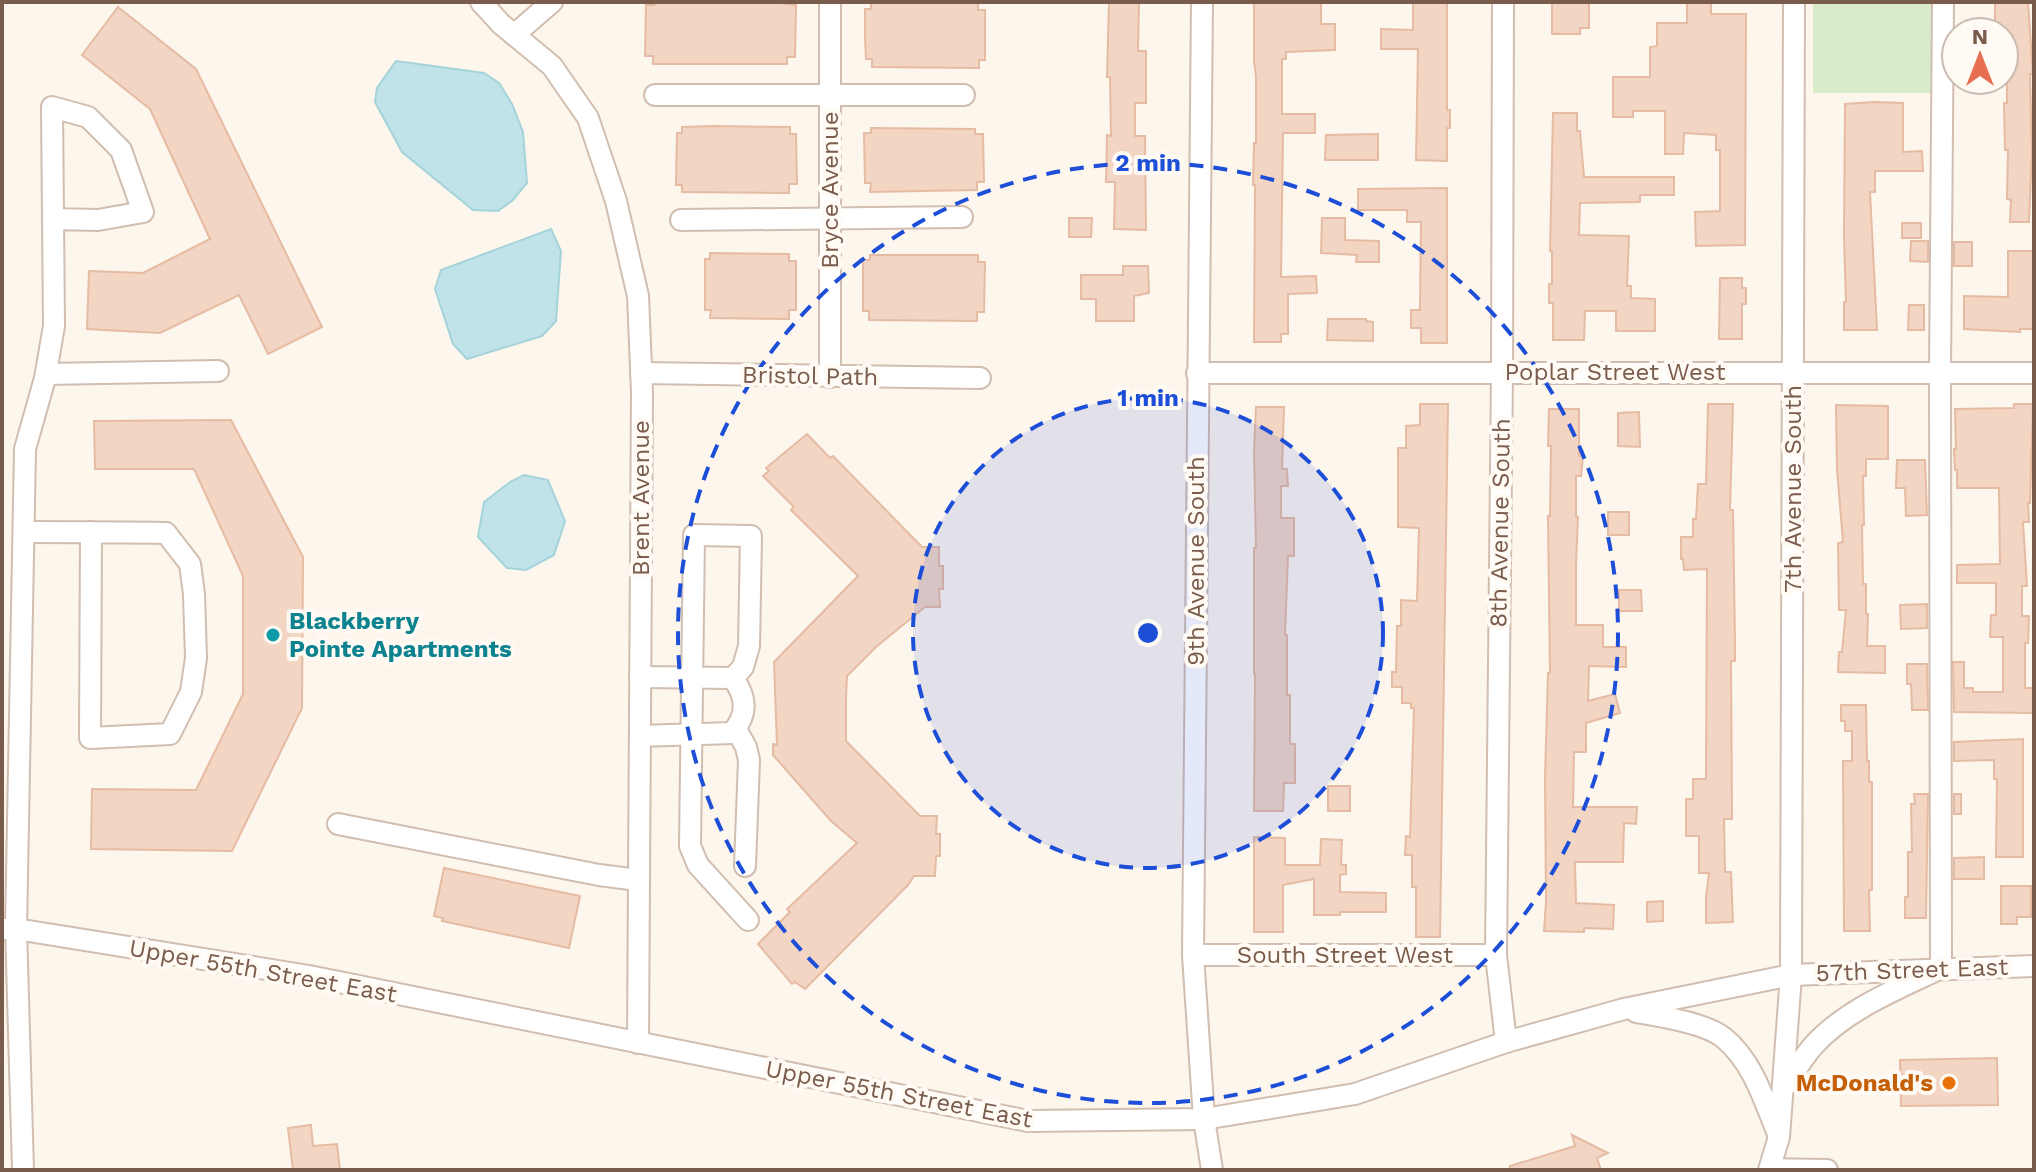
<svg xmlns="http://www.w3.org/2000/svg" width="2036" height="1172" font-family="'Work Sans',sans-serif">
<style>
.green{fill:#d8ecc9}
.water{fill:#bfe3e8;stroke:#a5d3da;stroke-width:2}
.building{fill:#f3d5c3;stroke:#e6bba3;stroke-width:2}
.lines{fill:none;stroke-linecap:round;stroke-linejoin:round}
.minor-casing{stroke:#d1beb0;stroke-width:24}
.minor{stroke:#fff;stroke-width:20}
.ring{fill:none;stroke:#1d4ed8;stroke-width:4;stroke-dasharray:14 10}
.culture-dot{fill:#0f9aa8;stroke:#fffaf3;stroke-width:3}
.food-dot{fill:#e8710a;stroke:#fffaf3;stroke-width:3}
.labels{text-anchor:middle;stroke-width:8;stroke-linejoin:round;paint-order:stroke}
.street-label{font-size:24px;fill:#7a5c4d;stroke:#fffaf3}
.culture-label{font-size:24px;font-weight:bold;fill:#0d838f;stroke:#fffaf3;text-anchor:start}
.food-label{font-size:24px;font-weight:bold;fill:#c56008;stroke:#fffaf3;text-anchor:end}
.centre{fill:#1d4ed8;stroke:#fffaf3;stroke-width:4}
.ring-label{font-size:24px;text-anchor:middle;font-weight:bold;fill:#1d4ed8;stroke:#fffaf3;stroke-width:8;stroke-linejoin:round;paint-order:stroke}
</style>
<rect width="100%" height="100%" fill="#fdf6ec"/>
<rect class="green" x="1813" y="2" width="120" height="91"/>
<g class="water">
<path d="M396,61L484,73L499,83L512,104L523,132L527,183L513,200L498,211L473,210L402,152L375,102L377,88Z"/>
<path d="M551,229L561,251L556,321L542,336L467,359L453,344L435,289L441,270Z"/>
<path d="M524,475L548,480L565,521L554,555L526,570L507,568L478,537L484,502L510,482Z"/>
</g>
<g class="building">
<path d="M655,2H773L796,5L795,57H787V64H653V56H645L646,5H654Z"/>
<path d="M871,2L978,3V10H985V60H979V68L872,67V59H866L865,38V9H871Z"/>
<path d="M1109,2H1139L1138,51H1146V103H1135V136H1145L1146,230L1114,229L1115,182H1106L1107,135L1111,136L1110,77H1107Z"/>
<path d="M1254,2H1321V24H1335V50L1286,52V59H1282V114H1315V133H1283L1281,277L1316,276L1317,293L1288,294V334H1281V342H1254L1255,185H1253L1254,143H1256V77L1254,61Z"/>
<path d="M1413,2H1447V110H1450V128H1447V161L1416,160L1418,49H1381V29L1413,30Z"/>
<path d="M1552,2H1589V28H1580V34H1552Z"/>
<path d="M1687,2H1711V14H1746L1745,245L1696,246L1695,212L1720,211V150H1716V135L1684,133L1683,154H1665V111H1633V117H1613V77H1650V47L1657,46V23H1687Z"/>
<path d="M1995,2H2028L2033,74H2030L2032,152L2029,222H2010L2011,200L2007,199L2008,150H2005L2004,103H2007V55H2004V32H1995Z"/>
<path d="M118,7L196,69L322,327L268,354L239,295L160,333L87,329L89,271L143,273L210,239L150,109L82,55Z"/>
<path d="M1874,102L1903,103V152L1922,151L1923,171H1875V192H1870L1877,330H1844V302H1846L1844,237L1845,104Z"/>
<path d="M1553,113H1577V131H1580L1584,177H1674V195H1640V202L1580,203L1579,235L1629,236L1627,286H1631V298L1655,299V331H1616V311H1585L1584,340H1553V303H1549V284H1552V251H1550Z"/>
<path d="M713,126L790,127V134H796L797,184H789V193L682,192V185H676L677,133H682V127Z"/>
<path d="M871,128L975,129V134H983L984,182H977V190L870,192L871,183H865L864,133H871Z"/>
<path d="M1378,134V160H1325L1326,135Z"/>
<path d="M1447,188V343H1421V328H1411V310H1420L1421,222H1407V210H1358V189Z"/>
<path d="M1069,218H1092L1091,237H1069Z"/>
<path d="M1322,218H1345V240L1379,241V262H1356L1357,255L1321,253Z"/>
<rect x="1902" y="223" width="19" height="15"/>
<path d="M1911,241H1928V262L1910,261Z"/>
<rect x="1954" y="242" width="18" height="24"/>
<path d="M2008,251H2034V329H2020V332L1964,329V296L2008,297Z"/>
<path d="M710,253L789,254V261H796V310H789V319L710,318L711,310H705V259H710Z"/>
<path d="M870,255H978V262H985L984,312H977V321L869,320V311H863V260H870Z"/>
<path d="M1123,266H1148L1149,293L1134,296V321H1096V299H1081V275H1123Z"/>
<path d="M1720,278H1742V288H1746V304H1742V339H1719Z"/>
<path d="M1909,305H1924V330H1908Z"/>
<path d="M1328,319H1366V321L1373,322V341L1327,340Z"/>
<path d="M1420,404H1448L1440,937H1416V887H1412V855H1405L1406,836L1410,837L1414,708H1411V703H1402V687H1392V672H1396L1397,626H1401V600L1417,601L1419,528L1398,527V448H1406V426L1420,425Z"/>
<path d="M1708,404H1733L1730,510H1733L1735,642V661H1731L1732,819H1724L1725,872H1731L1733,922L1706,923V897L1709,873H1699V836H1686V799H1693V779H1706L1707,569L1684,570L1683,559H1681V537H1693V519H1696L1698,484H1706Z"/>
<path d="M2014,404H2033L2030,503H2028L2029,522H2023L2027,586H2022V616H2029L2028,643H2025V688H2034V713L1954,712L1953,662H1964V688H1973V692H2003V637H1990L1991,615H1996V583H1957V565L2000,564L1999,488H1957V470H1955L1954,449H1956L1955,409L2014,408Z"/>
<path d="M1836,405L1888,406V459H1866V476H1863L1864,525H1862L1863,584H1866V614H1868L1867,646H1885V673L1838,672L1839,652H1842L1846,610H1839L1838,543L1843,542L1837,469Z"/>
<path d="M1256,407H1284L1282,469H1287L1288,486H1281V518H1294V556H1288L1285,635H1287V695H1290V744H1295V783H1284L1283,811H1254L1255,674H1254V548H1256L1254,450Z"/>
<path d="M1549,409H1579V456H1583L1581,476H1576V517H1578L1576,564V625H1603V647H1626V667L1589,666L1588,701L1615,694L1620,713L1586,723V752H1574L1573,807H1637L1636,824L1624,823L1623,862H1575L1576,903L1614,905L1613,929L1584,928V932L1544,931L1546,902L1545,777L1548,673H1550L1548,516H1550L1551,446H1548Z"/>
<path d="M1639,412L1640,447L1618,446V413Z"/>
<path d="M231,420L303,557L302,708L232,851L91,849L92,789L196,790L243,694V576L194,469H95L94,421Z"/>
<path d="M807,434L830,458L833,456L922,547H939V566H943V589H939L940,607H925L876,647L847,676L846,698V741L920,816H937L936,834H940V856H936L935,876H914L908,885L805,989L795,982L792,984L758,944L790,912L787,909L857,843L831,821L773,755V744L777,745L774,662L858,576L791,510L794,507L763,476L769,471L766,468Z"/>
<path d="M1897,460H1925L1927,515L1906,516L1905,488H1896Z"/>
<rect x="1608" y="512" width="21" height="23"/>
<path d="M1619,590H1641L1642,611H1619Z"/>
<path d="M1927,604V628L1901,629L1900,605Z"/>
<path d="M1907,664H1927L1928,710H1912L1911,684H1907Z"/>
<path d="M1841,705H1866L1867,761H1869V782H1872V890H1869L1870,931H1844L1843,761H1852V731H1845V721H1841Z"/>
<path d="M2023,739V857H1996L1997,779H1994V760L1954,761V742Z"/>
<rect x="1328" y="786" width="22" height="25"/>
<path d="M1914,794H1928L1926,918H1905V897H1908V852H1912L1911,804H1915Z"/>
<rect x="1954" y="794" width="7" height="20"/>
<path d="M1254,837L1285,838V865H1320L1321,839L1342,840L1341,865H1346V874L1340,875V892L1386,893V912H1340V915H1314V879L1283,885V932H1254Z"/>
<path d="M1984,857V879H1954V858Z"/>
<path d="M444,868L580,896L569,948L442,921L443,918L434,916Z"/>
<path d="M2001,886H2031V917H2017V924H2001Z"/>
<path d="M1663,901V921L1647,922V902Z"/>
<path d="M1997,1058L1998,1105L1901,1106L1900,1060Z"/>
<path d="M311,1125L313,1146L337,1144L340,1170H293L288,1128Z"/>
<path d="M1572,1135L1608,1153L1597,1158L1601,1170H1510V1166L1575,1146Z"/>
</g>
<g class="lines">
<defs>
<g id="minor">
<path d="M481,2L501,24L552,66L588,118L616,201L638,296L642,392L638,1043"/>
<path d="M830,2V377"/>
<path d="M1202,2L1193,955L1204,1119L1212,1170"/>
<path d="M1503,2L1502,373L1496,955L1506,1042"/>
<path d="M514,35L552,2"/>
<path d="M655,95H964"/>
<path d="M681,220L962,217"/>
<path d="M641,373L980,378"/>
<path d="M1197,373H2034"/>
<path d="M46,374L218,371"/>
<path d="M24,532C71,532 118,532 166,533L190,564L194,594L196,658L191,692L170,734L90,738L91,532"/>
<path d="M733,678L743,667L749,646L751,536L694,535L690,846L698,865L748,920"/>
<path d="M736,729L746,747L749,760L745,866"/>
<path d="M640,736L732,733C748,714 747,698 733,678L640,677"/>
<path d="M338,824L599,875L638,880"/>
<path d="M2,929H16L309,976L1028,1121L1204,1119L1355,1094L1506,1042L1624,1009L1791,975L2034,966"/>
<path d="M1193,955H1496"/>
<path d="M1636,1012C1659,1016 1706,1023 1724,1038C1753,1062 1764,1100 1778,1134"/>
<path d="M1784,1087C1793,1074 1802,1059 1813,1046C1846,1009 1898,989 1941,968L1940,372L1943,2"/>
<path d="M1770,1169L1827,1170"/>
<path d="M23,1170L16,929L25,449L45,378L54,326L52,107L88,117L121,150L143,212L98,220L53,219"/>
<path d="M1769,1170L1779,1137L1791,975L1794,2"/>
</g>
</defs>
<use href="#minor" class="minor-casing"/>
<use href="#minor" class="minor"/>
</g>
<circle cx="1148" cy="633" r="235" fill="#1d4ed8" fill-opacity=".12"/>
<g class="ring">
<circle cx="1148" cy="633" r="235"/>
<circle cx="1148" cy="633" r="470"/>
</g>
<circle class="culture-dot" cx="273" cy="635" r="8"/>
<circle class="food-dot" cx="1949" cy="1083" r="8"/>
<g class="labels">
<g class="street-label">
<text transform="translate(830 190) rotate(-90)" y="8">Bryce Avenue</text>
<text x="1615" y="380">Poplar Street West</text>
<text transform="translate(810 376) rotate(1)" y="8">Bristol Path</text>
<text transform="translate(1793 489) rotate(-90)" y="8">7th Avenue South</text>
<text transform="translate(641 498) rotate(-90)" y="8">Brent Avenue</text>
<text transform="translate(1500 523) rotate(-89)" y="8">8th Avenue South</text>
<text transform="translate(1196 561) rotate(-90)" y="8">9th Avenue South</text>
<text x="1345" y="963">South Street West</text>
<text transform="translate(1912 970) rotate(-2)" y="8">57th Street East</text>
<text transform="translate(263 971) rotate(10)" y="8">Upper 55th Street East</text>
<text transform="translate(899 1094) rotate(11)" y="8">Upper 55th Street East</text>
</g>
<g class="culture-label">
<text x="289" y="629">Blackberry<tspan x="289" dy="28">Pointe Apartments</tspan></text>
</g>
<g class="food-label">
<text x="1933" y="1091">McDonald's</text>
</g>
</g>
<circle cx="1148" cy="633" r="12" class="centre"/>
<g class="ring-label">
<text x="1148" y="171">2 min</text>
<text x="1148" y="406">1 min</text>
</g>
<rect width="2036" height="1172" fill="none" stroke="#7a5c4d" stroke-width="8"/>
<g transform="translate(1980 56)"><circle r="38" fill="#fffaf3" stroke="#cabbb1" stroke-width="2"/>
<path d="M0-6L14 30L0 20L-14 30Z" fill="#e76f51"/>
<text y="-12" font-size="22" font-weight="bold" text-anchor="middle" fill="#7a5c4d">N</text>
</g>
</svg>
